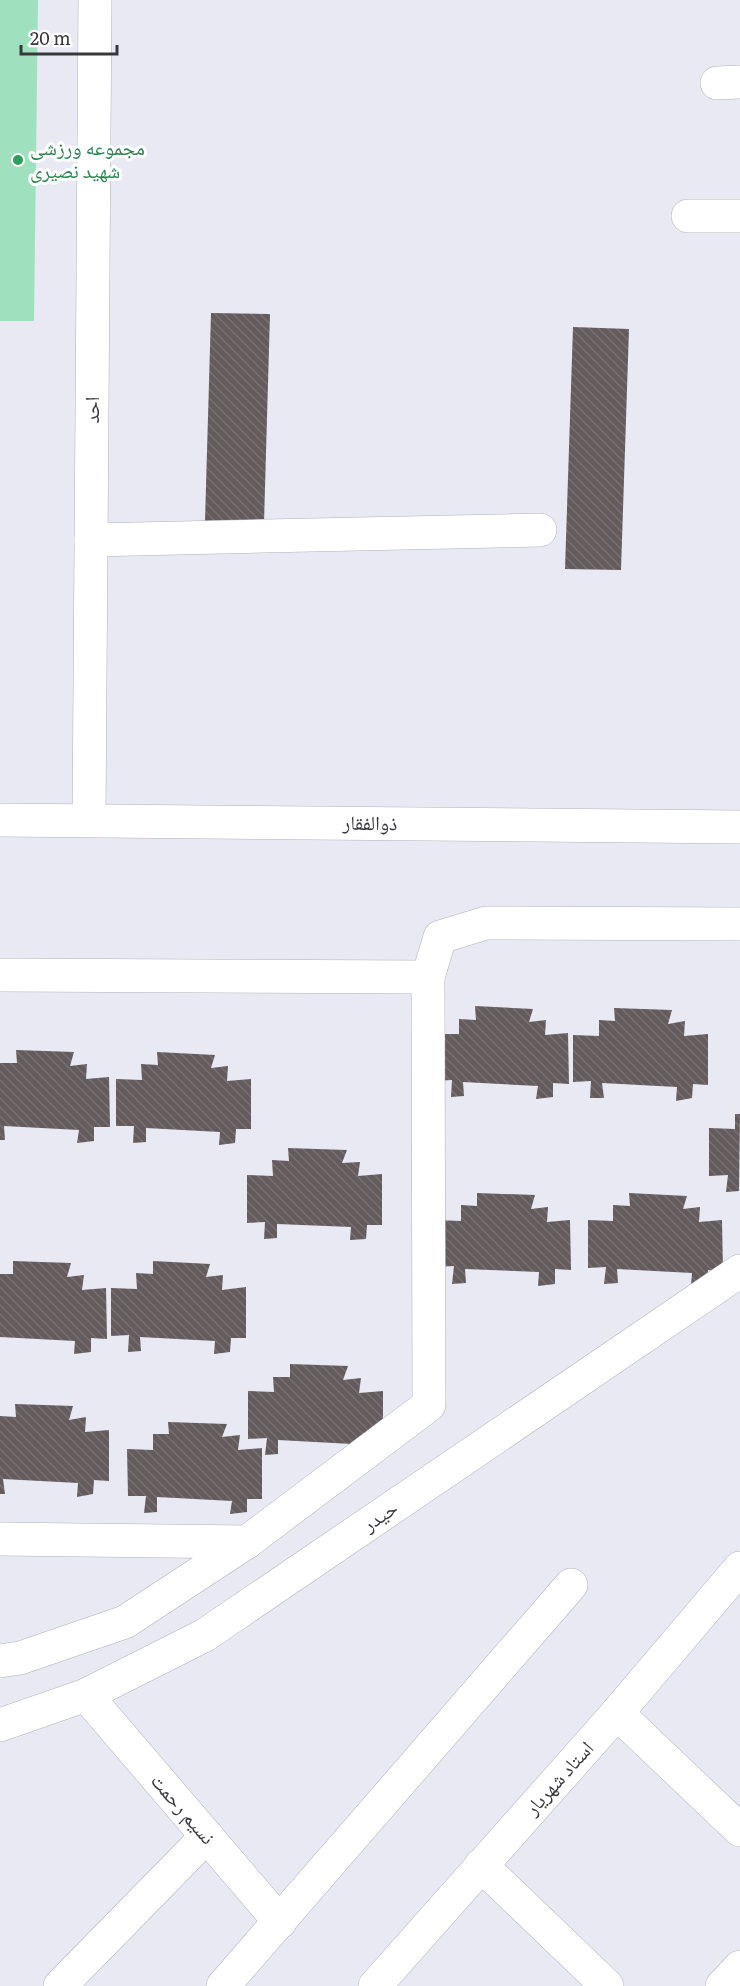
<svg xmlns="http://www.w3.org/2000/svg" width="740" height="1986" font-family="Literata,'Noto Naskh Arabic',serif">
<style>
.pitch{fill:#9fe1bf}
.building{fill:url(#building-back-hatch)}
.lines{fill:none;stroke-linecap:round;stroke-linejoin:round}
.minor-casing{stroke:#b0b1ba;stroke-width:34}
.tertiary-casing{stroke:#b0b1ba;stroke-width:34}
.minor{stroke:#fff;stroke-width:33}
.tertiary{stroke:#fff;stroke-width:33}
.leisure-dot{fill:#2e9e5b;stroke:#fff;stroke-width:2}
.labels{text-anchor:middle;stroke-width:6;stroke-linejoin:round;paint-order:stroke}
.leisure-label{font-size:20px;fill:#27864d;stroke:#fff;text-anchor:start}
.street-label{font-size:20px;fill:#38383c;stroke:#fff}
</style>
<defs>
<pattern id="building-back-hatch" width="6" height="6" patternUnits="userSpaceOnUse" patternTransform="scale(1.5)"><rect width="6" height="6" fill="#645b5d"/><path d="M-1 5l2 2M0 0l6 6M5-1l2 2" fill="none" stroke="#777072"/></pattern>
</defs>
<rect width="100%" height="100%" fill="#e8e9f3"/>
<path class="pitch" d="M0,0H38L34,321H0Z"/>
<g class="building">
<path d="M211,313L270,314L264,523L205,521Z"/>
<path d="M573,327L629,329L621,570L565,569Z"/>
<path d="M475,1006L533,1009L529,1022L546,1020L545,1035L568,1033L569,1084L553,1083V1097L536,1099L538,1086L463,1082L464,1096L451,1097L452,1080L434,1081V1034H459V1019L476,1020Z"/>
<path d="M614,1008L672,1010L668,1024L685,1021L684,1036L708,1034V1085L693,1084L692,1098L676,1101L677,1087L602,1083L604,1098H590L591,1081L573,1082V1035L599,1036V1020L615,1021Z"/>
<path d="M16,1050L74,1052L70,1066L87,1064L86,1079L109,1077L110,1127H94V1141L77,1143L79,1130L4,1126L5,1140H0V1063H17Z"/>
<path d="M157,1052L215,1055L211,1068L228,1066L227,1081L251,1079V1129H236L235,1143L219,1145L220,1132L146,1128V1142L133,1143L134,1126H116V1079L142,1080L141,1064L158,1065Z"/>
<path d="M735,1114H740L739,1191L726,1192L728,1175L709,1176V1128L735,1129Z"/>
<path d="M288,1148L347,1150L342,1163L360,1162L358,1176L382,1174V1225H367L366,1239L350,1240L351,1227L277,1224V1238L264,1239L265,1222L247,1223V1175L273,1176L272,1160L289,1161Z"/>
<path d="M477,1193L535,1195L531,1209L548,1207L547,1222L570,1220L571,1270L555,1269V1284L538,1286L539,1272L465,1269L466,1283L452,1284L454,1266L435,1267V1220L461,1221V1205L477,1206Z"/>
<path d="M629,1193L687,1196L683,1209L700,1207L699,1222L722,1220L723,1271L708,1270L707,1284L691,1286L692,1273L617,1269L618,1283L604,1284L606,1267L588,1268V1220L613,1221V1205L630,1206Z"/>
<path d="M13,1261L71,1263L67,1277L84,1275L82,1290L106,1288L107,1339L91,1338V1352L74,1354L75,1341L0,1337V1274H13Z"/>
<path d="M153,1261L210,1264L206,1277L223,1275L222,1290L246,1287V1338H231L230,1352L214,1354L215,1341L140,1337L141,1351L128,1352L129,1335L111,1336V1288L137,1289L136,1273L153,1274Z"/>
<path d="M290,1364L348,1366L343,1380L361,1378L359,1393L383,1391V1442L352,1444L278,1440V1454L265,1455L267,1438L248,1439V1391L274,1392L273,1377H290Z"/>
<path d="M15,1404L73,1406L69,1420L86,1417L85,1432L109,1430V1481L94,1480L93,1494L77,1497L78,1483L3,1479L5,1494H0V1416L16,1417Z"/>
<path d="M168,1422L227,1424L222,1437L240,1435L238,1450L262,1448V1499H247V1512L230,1514L232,1501L157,1497V1512L144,1513L146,1496H128L127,1449L153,1450V1434H169Z"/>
</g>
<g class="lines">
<defs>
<g id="minor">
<path d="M717,83L740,82"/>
<path d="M688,216H740"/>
<path d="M91,540L540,530"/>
<path d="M0,820L740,827"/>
<path d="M0,975L428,977L429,1405L247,1542L125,1622L20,1658L0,1661"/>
<path d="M428,977L440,937L486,923L740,924"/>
<path d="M0,1539L247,1542"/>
<path d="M86,1695L280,1922"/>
<path d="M617,1713L740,1830"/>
<path d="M0,1725L86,1695L205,1635L740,1271"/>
<path d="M481,1865L607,1986"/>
<path d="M60,1986L207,1836"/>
<path d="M223,1986L571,1585"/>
<path d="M375,1986L617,1713L740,1568"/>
<path d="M722,1986L740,1967"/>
</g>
<path id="tertiary" d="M89,820L95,0"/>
</defs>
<use href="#minor" class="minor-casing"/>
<use href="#tertiary" class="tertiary-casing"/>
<use href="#minor" class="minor"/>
<use href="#tertiary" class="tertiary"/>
</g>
<circle class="leisure-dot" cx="18" cy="160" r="6"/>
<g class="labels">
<g class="leisure-label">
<text x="30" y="155">مجموعه ورزشی<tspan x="30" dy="23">شهید نصیری</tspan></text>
</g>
<g class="street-label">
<text transform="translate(92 410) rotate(-90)" y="7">احد</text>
<text transform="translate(370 823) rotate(1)" y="7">ذوالفقار</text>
<text transform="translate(380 1516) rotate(-34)" y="7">حیدر</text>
<text transform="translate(559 1778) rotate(-48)" y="7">استاد شهریار</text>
<text transform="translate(183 1809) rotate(49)" y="7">نسیم رحمت</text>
</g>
</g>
<path d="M21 45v9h96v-9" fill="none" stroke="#38383c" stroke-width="3"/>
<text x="30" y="45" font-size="18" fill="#38383c" stroke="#ffffff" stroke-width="4.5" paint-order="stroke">20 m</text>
</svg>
